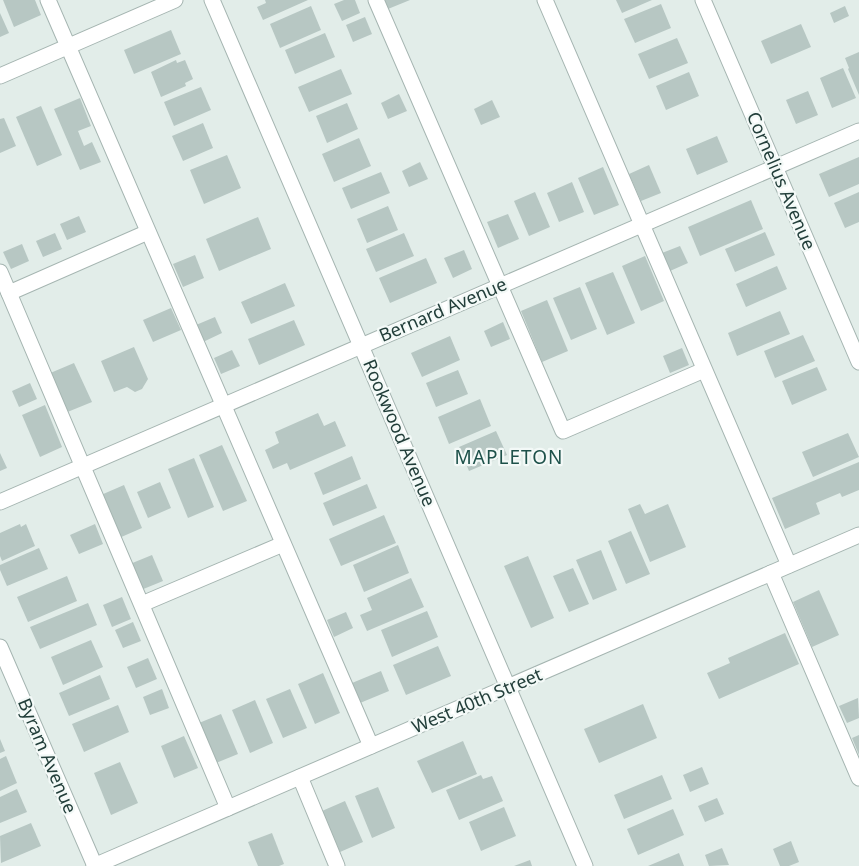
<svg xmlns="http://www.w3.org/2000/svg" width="859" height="866" font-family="'Noto Sans',sans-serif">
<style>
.building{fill:#b7c7c3}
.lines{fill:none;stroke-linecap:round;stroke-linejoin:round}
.minor-casing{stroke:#a5b5b1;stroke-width:17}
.minor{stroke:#fff;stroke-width:15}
.labels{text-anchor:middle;stroke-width:4.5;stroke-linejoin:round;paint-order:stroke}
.street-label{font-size:18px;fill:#223e3a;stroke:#f3f9f7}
.neighbourhood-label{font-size:19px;letter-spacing:1px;fill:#1d514a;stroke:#f3f9f7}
</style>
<rect width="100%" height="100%" fill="#e2ede9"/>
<g class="building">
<path d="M3,0H35L41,15L14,27Z"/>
<path d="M265,0H308L263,20L257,7L266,3Z"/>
<path d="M344,0H355L360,13L342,21L334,4Z"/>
<path d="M384,0H410L388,9Z"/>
<path d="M616,0H652L622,13Z"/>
<path d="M661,4L671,28L635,43L624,19Z"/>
<path d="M311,6L321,30L280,48L270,24Z"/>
<path d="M845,6L849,16L834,23L830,13Z"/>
<path d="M0,13L9,33L0,37Z"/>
<path d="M365,17L372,34L353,42L346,25Z"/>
<path d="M801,24L811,47L771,64L761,41Z"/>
<path d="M171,30L181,54L134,74L124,50Z"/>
<path d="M325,33L335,57L295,74L285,50Z"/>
<path d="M677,38L688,63L649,79L638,54Z"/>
<path d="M859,52V95L848,69L849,68L845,58Z"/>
<path d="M176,60L177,63L185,60L193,79L185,83L186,86L161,97L151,72Z"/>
<path d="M843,68L856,98L832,108L820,78Z"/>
<path d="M341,69L352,94L309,112L298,87Z"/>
<path d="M689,72L699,96L666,110L656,86Z"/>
<path d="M201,87L211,110L174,126L164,102Z"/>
<path d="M808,91L818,115L796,124L786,100Z"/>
<path d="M399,94L407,111L388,119L381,103Z"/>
<path d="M80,98L91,126L78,131L84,146L92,142L101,162L80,170L54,109Z"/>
<path d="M492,100L500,117L481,125L474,109Z"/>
<path d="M347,103L358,129L327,143L316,116Z"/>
<path d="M41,106L62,155L37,166L16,117Z"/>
<path d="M4,118L16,146L0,153V119Z"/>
<path d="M203,123L213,148L183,161L172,136Z"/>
<path d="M717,136L728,162L697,175L686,149Z"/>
<path d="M359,138L371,166L334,182L322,154Z"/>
<path d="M227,155L241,188L204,204L190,170Z"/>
<path d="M859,157V184L829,197L819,174Z"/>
<path d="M420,162L428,179L409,187L402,171Z"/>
<path d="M649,165L661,193L641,201L629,174Z"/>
<path d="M603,167L619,205L594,215L578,178Z"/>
<path d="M381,172L390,193L351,209L342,188Z"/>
<path d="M572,182L584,212L559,222L547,193Z"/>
<path d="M535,192L550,227L529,236L514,201Z"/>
<path d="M859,192V222L845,228L834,203Z"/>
<path d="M751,200L763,229L700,256L688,227Z"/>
<path d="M388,206L398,230L367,243L357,219Z"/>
<path d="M508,214L519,239L498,248L487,222Z"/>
<path d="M79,216L86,232L67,240L60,224Z"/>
<path d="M258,217L271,249L219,271L206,239Z"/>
<path d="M765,232L775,255L735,272L725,249Z"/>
<path d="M55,233L62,249L43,257L36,241Z"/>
<path d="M404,233L414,256L376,272L366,249Z"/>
<path d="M22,244L29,261L11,269L3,252Z"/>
<path d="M680,246L688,263L670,271L662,253Z"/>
<path d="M464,250L472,269L453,278L444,258Z"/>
<path d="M195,255L204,278L183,287L173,264Z"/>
<path d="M645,256L664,301L641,311L622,266Z"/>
<path d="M426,258L437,283L390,303L379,278Z"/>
<path d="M777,266L787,289L746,307L736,284Z"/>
<path d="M613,272L635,323L607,335L585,283Z"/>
<path d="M285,283L295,306L251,324L241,302Z"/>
<path d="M580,287L597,329L571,340L553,298Z"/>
<path d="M547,300L568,351L542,362L521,311Z"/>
<path d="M171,308L181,330L153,342L143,320Z"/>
<path d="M780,311L790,334L737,356L728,333Z"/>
<path d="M215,317L222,333L203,342L196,325Z"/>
<path d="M294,320L305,345L259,365L248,339Z"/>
<path d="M503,322L510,339L491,347L484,331Z"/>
<path d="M803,335L815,361L775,378L764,351Z"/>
<path d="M450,336L460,360L422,377L411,353Z"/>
<path d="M134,347L148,379L142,389L135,392L127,387L114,392L101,361Z"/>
<path d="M682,348L689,365L670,373L663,356Z"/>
<path d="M232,350L240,366L221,374L214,358Z"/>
<path d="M74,363L92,402L65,413L48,374Z"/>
<path d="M817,367L827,390L792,405L782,381Z"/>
<path d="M458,370L468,394L436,407L426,383Z"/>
<path d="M30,383L37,399L19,407L12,391Z"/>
<path d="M480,399L491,426L449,444L438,417Z"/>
<path d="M45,405L62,447L40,457L22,415Z"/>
<path d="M318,413L324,426L335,421L346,446L290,470L287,463L273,469L265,450L279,443L275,432Z"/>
<path d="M496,431L507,455L469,471L459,447Z"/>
<path d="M848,433L859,457L813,477L802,452Z"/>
<path d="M222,445L247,501L223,511L199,455Z"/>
<path d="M0,453L7,468L0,471Z"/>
<path d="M352,456L361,479L323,495L314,473Z"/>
<path d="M194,458L214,507L188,518L168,469Z"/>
<path d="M859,462V490L842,497L840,493L816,503L820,514L785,529L772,498Z"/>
<path d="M160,482L171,508L148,518L137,492Z"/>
<path d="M367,484L377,508L333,526L323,503Z"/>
<path d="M124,485L142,528L119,538L101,495Z"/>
<path d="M640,504L645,514L668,504L686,547L650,562L628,509Z"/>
<path d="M384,515L396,543L341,566L329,539Z"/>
<path d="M20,524L21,527L26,524L35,546L2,561L0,556V533Z"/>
<path d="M95,524L103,544L79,554L70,535Z"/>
<path d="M631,531L650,574L626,584L608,541Z"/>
<path d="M398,545L409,573L364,592L353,565Z"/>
<path d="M39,548L48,569L7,586L0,570V565Z"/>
<path d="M601,550L617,590L593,600L576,560Z"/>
<path d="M152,555L163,581L141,590L130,564Z"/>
<path d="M528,556L554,618L531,628L504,566Z"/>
<path d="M573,568L589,604L569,612L553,576Z"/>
<path d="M67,576L77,601L28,622L17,597Z"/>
<path d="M411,578L424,607L367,631L360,615L372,610L367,598Z"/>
<path d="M819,590L839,635L812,647L793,602Z"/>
<path d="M122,597L131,619L112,627L103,605Z"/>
<path d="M88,603L97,625L40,649L30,627Z"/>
<path d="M427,611L438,637L392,657L381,630Z"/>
<path d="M346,612L353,628L334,637L327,620Z"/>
<path d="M133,622L141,641L123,648L115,630Z"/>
<path d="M785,633L799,664L719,699L707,673L730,663L728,658Z"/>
<path d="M91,640L103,667L63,685L51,657Z"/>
<path d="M438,646L451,676L406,695L393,665Z"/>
<path d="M148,658L157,679L136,688L127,667Z"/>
<path d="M381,671L389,691L360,703L352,683Z"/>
<path d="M323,673L340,713L315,724L298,684Z"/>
<path d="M100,675L110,699L69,716L59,693Z"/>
<path d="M162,689L169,708L150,715L143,697Z"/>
<path d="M290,689L307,728L283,738L266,699Z"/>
<path d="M858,698L859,718L847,723L839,706Z"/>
<path d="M255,700L273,743L250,753L232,710Z"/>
<path d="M643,704L657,738L599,763L584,729Z"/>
<path d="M118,705L129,732L84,752L72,724Z"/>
<path d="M221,714L238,754L216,763L199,723Z"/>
<path d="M859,735V755L852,738Z"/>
<path d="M184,736L198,768L174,778L161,746Z"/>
<path d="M0,739L5,751L0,753Z"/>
<path d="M463,741L477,774L432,793L417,761Z"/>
<path d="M6,756L17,783L0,791V759Z"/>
<path d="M120,762L138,803L111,815L94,773Z"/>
<path d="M702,767L709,784L690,792L683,775Z"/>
<path d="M481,775L483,779L492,776L503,801L459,820L446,790Z"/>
<path d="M662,775L672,799L624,819L614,795Z"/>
<path d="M378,787L395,828L372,838L355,796Z"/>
<path d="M17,789L27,812L0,823V797Z"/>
<path d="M717,798L724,814L705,822L698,806Z"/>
<path d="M345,801L363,842L340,852L322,811Z"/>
<path d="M504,807L516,836L481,851L469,822Z"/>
<path d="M673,809L684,835L638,855L627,829Z"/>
<path d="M31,823L41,846L1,863L0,836Z"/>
<path d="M272,833L284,864L279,866H258L248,842Z"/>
<path d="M791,841L799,862L789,866H780L773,849Z"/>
<path d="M722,848L729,865L709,866L705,855Z"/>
<path d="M679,853L684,866H648Z"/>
<path d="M530,860L532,866H514Z"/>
</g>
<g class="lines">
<defs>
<g id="minor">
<path d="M48,0L371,746"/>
<path d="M212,0L585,866"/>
<path d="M376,0L563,431L704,370"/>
<path d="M545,0L789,565"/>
<path d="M703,0L859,362"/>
<path d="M0,76L175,0"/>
<path d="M0,272L228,808"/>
<path d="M9,293L148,232"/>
<path d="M0,502L859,131"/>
<path d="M771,573L859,778"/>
<path d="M142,604L283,544"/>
<path d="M0,647L95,866"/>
<path d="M300,777L337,866"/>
<path d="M94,866L859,535"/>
</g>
</defs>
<use href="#minor" class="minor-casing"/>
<use href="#minor" class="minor"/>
</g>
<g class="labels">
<g class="street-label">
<text transform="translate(781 181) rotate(67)" y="6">Cornelius Avenue</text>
<text transform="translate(443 310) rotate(-23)" y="6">Bernard Avenue</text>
<text transform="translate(399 433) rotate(67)" y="6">Rookwood Avenue</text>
<text transform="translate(477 701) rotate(-23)" y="6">West 40th Street</text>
<text transform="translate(47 756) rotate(67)" y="6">Byram Avenue</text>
</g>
<g class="neighbourhood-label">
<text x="509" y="464">MAPLETON</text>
</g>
</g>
</svg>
